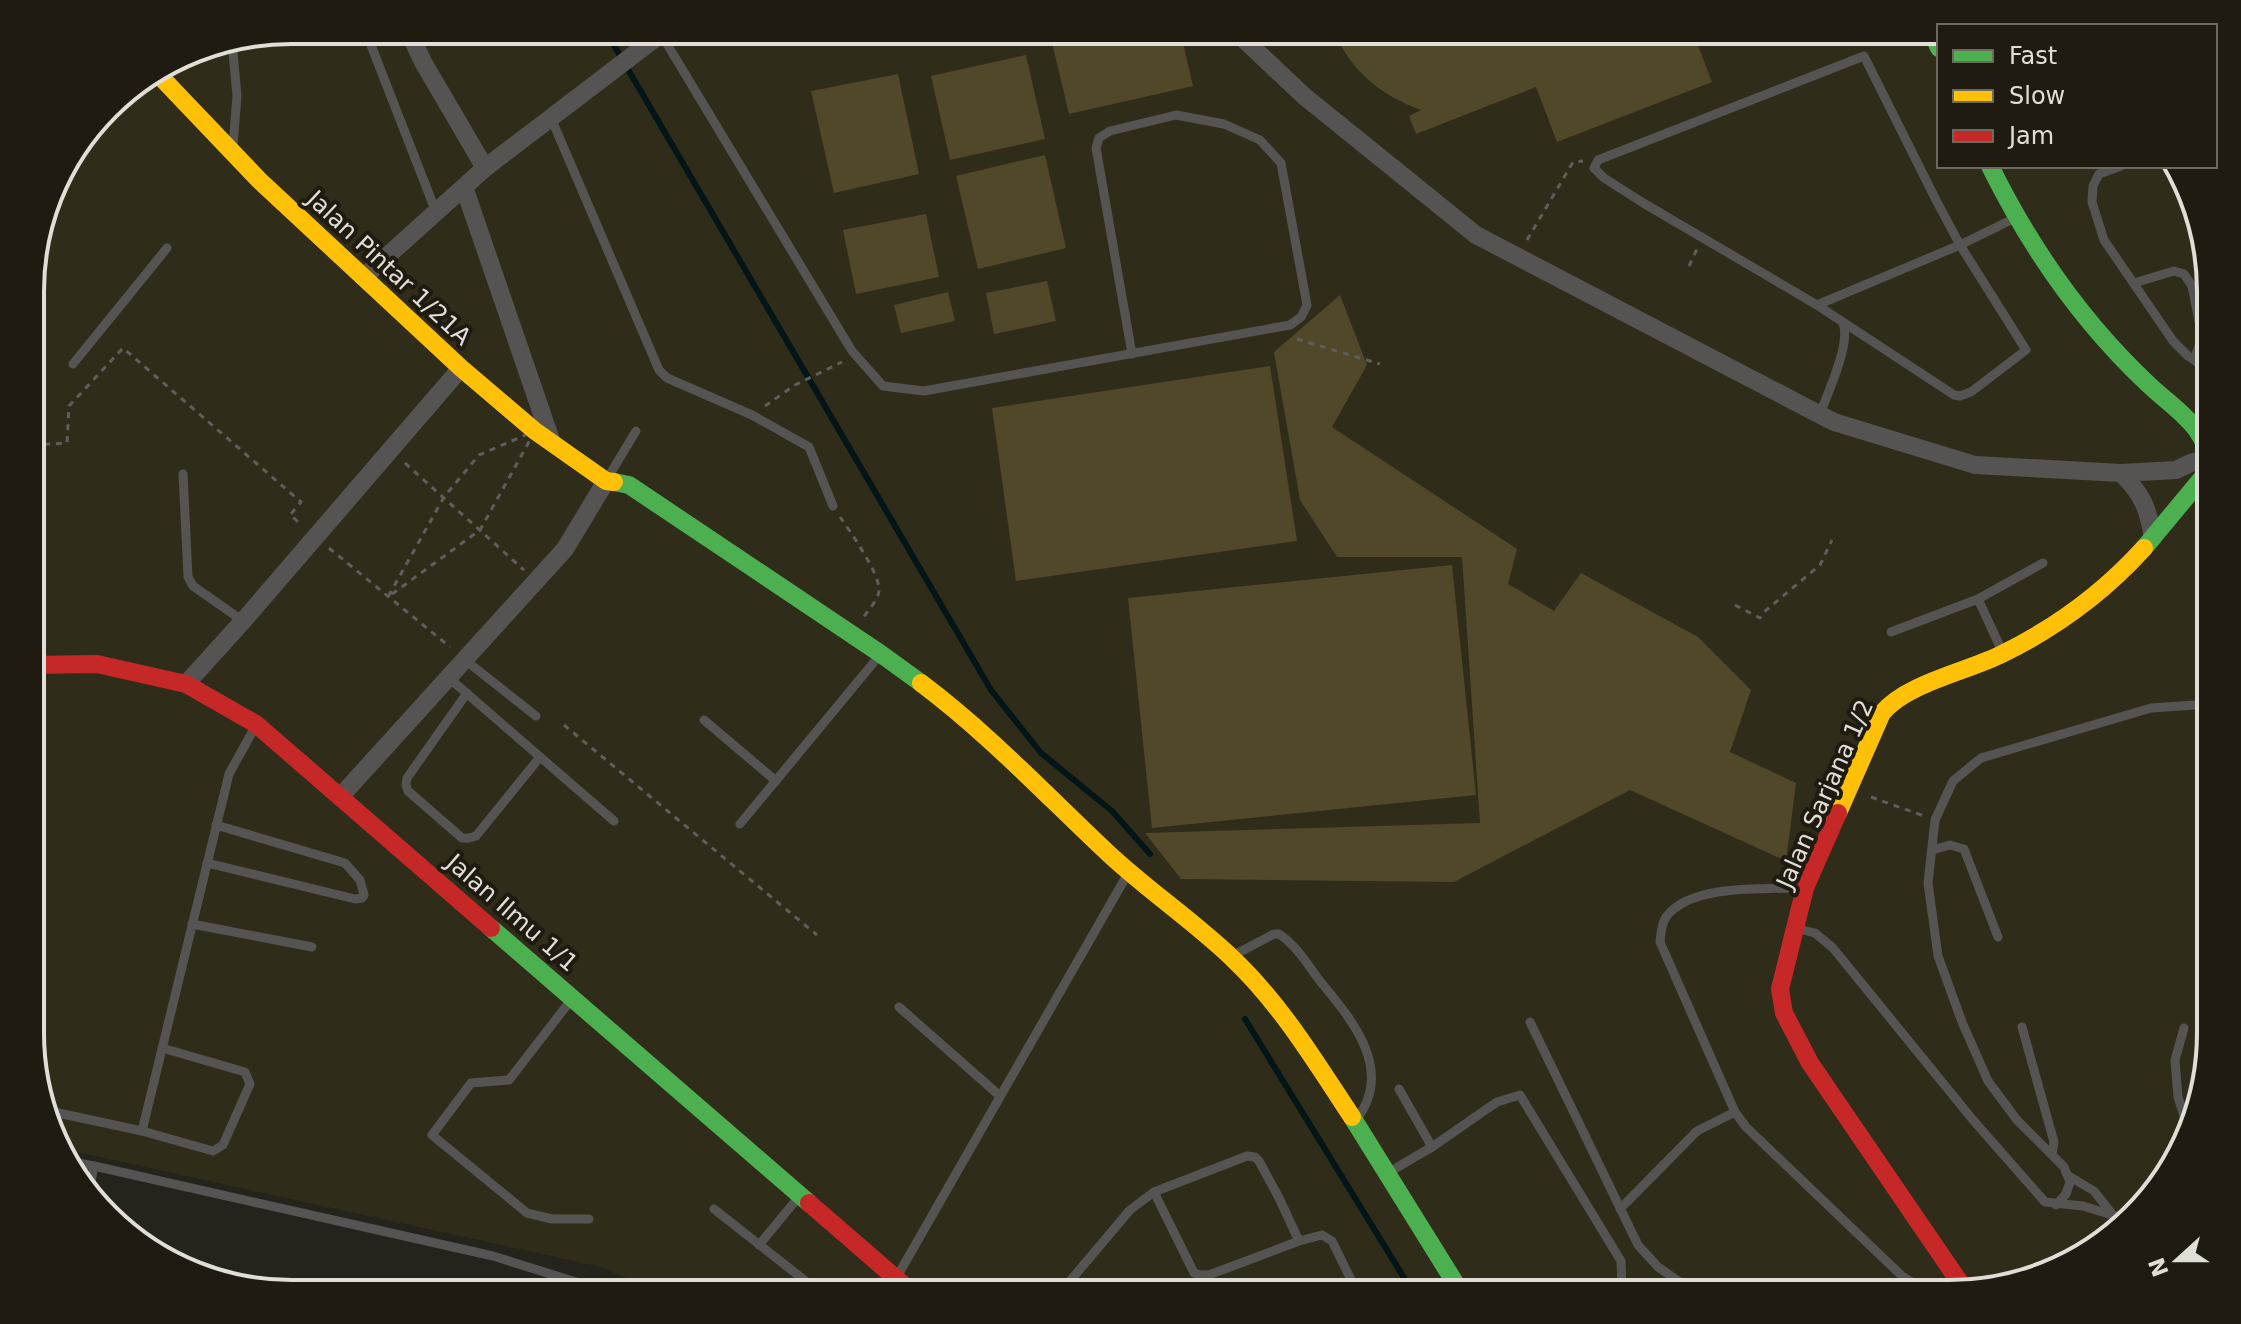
<svg xmlns="http://www.w3.org/2000/svg" width="2241" height="1324" font-family="'DejaVu Sans',sans-serif">
<style>
.built{fill:#302c1a}
.green{fill:#504829}
.lines{fill:none;stroke-linecap:round;stroke-linejoin:round}
.stream{stroke:#031516;stroke-width:6}
.path{stroke:#605e5d;stroke-width:3;stroke-dasharray:6 6;stroke-linecap:butt}
.lane{stroke:#565453;stroke-width:9}
.street{stroke:#565453;stroke-width:18}
.fast{stroke:#4caf50;stroke-width:18}
.slow{stroke:#ffc107;stroke-width:18}
.jam{stroke:#c62828;stroke-width:18}
.labels{text-anchor:middle;stroke-width:8;stroke-linejoin:round;paint-order:stroke}
.street-label{font-size:24px;fill:#e0ded6;stroke:#1f1b10}
.rim{fill:none;stroke:#e0ded6;stroke-width:4}
</style>
<rect width="100%" height="100%" fill="#24231c"/>
<path class="built" d="M291,30H1939V166H2178L2210,274V1049L2176,1164L2081,1259L1966,1293L664,1294L601,1267L63,1149L32,1066V258L57,175L119,95L192,50Z"/>
<g class="green">
<path d="M1049,30H1180L1193,86L1069,114Z"/>
<path d="M1333,30H1692L1712,82L1557,142L1536,87L1416,134L1409,116L1421,110C1380,95 1351,71 1333,30Z"/>
<path d="M1026,55L1045,139L950,160L931,76Z"/>
<path d="M898,74L919,174L834,193L811,91Z"/>
<path d="M1045,155L1066,248L978,269L956,176Z"/>
<path d="M926,214L939,277L856,294L843,230Z"/>
<path d="M1047,281L1056,321L994,334L986,293Z"/>
<path d="M948,292L955,321L901,333L894,305Z"/>
<path d="M1340,295L1367,365L1332,427L1517,549L1508,584L1554,611L1581,573L1698,637L1751,690L1730,752L1796,783L1786,861L1630,790L1454,882L1181,879L1145,833L1480,823L1462,557H1337L1300,500L1274,352Z"/>
<path d="M1270,366L1297,541L1016,581L992,408Z"/>
<path d="M1452,565L1476,795L1152,828L1128,598Z"/>
</g>
<g class="lines">
<g class="stream">
<path d="M605,30L991,690L1041,753L1112,811L1150,854"/>
<path d="M1245,1019L1414,1294"/>
</g>
<g class="path">
<path d="M1527,240L1573,162L1583,161"/>
<path d="M1689,266L1697,249"/>
<path d="M1297,339L1380,364"/>
<path d="M765,406L795,385L842,362"/>
<path d="M535,431L480,530L388,597L444,497L479,455Z"/>
<path d="M32,445L67,443L69,406L123,348L301,502L290,515L302,525"/>
<path d="M405,463L524,570"/>
<path d="M840,517C850,531 880,574 879,590C879,599 868,610 863,618"/>
<path d="M329,548L450,647"/>
<path d="M1735,605L1760,618L1764,612L1820,565L1832,540"/>
<path d="M564,725L817,935"/>
<path d="M1871,797L1924,816"/>
</g>
<g class="lane">
<path d="M661,34L852,351L883,386L924,391L1290,325L1301,317L1307,305L1281,163L1260,140L1224,124L1176,115L1110,131L1099,138L1096,148L1132,354"/>
<path d="M369,40L436,212"/>
<path d="M232,42L237,96L233,146"/>
<path d="M1864,56L1936,200L1960,245L2026,350L1971,392L1960,396L1954,395L1817,305L1645,204L1604,178L1594,168L1598,160Z"/>
<path d="M551,118L659,370L667,378L752,415L809,447L833,506"/>
<path d="M2121,166L2099,174L2093,186L2092,202L2104,240L2173,341L2188,356L2210,371"/>
<path d="M2134,283L2174,271L2184,274L2192,286L2202,337L2194,360"/>
<path d="M1817,305L1960,245L2013,219"/>
<path d="M73,364L167,248"/>
<path d="M1820,414C1828,392 1851,344 1843,323"/>
<path d="M183,474L188,577L193,586L243,621"/>
<path d="M607,479L636,431"/>
<path d="M1978,599L2043,563"/>
<path d="M1891,632L1978,599L2002,651"/>
<path d="M465,660L536,716"/>
<path d="M449,678L614,821"/>
<path d="M467,693L407,778L406,785L408,791L462,838H469L476,836L540,757"/>
<path d="M704,720L776,781"/>
<path d="M740,824L879,656"/>
<path d="M1932,850L1950,845L1964,849L1998,937"/>
<path d="M207,863L355,899L362,898L364,895L360,880L345,863L216,825"/>
<path d="M1801,888C1764,889 1690,884 1666,917C1661,925 1661,933 1660,942L1735,1112L1746,1127L1902,1276L1927,1292L1934,1293"/>
<path d="M192,924L312,947"/>
<path d="M1799,929L1815,933L1833,948L1973,1120L2045,1202L2083,1206L2122,1218"/>
<path d="M1232,956L1274,934H1279C1296,945 1308,965 1320,981C1352,1020 1395,1070 1356,1120"/>
<path d="M571,1000L509,1080L471,1083L432,1135L527,1213L552,1219H589"/>
<path d="M899,1007L1000,1096"/>
<path d="M1530,1022L1638,1245L1658,1267L1697,1294"/>
<path d="M2022,1027L2054,1142L2052,1154"/>
<path d="M2184,1028L2175,1060L2178,1097L2187,1125"/>
<path d="M1399,1089L1432,1147"/>
<path d="M49,1111L142,1131L229,774L255,727"/>
<path d="M142,1131L213,1151L223,1145L250,1084L245,1072L162,1048"/>
<path d="M68,1161L94,1166L493,1256L614,1294"/>
<path d="M1391,1171L1432,1147L1497,1102L1520,1095L1621,1261L1622,1290L1616,1294"/>
<path d="M2067,1175L2094,1191L2112,1214"/>
<path d="M89,1192L94,1166"/>
<path d="M1154,1192L1194,1273L1201,1275H1209L1299,1241L1322,1235L1332,1241L1358,1294"/>
<path d="M2056,1205L2066,1194L2070,1182L2064,1167L2017,1120L1988,1081L1962,1022L1938,956L1928,883L1935,820L1953,781L1981,758L2151,708L2210,704"/>
<path d="M714,1209L822,1294"/>
<path d="M1620,1209L1697,1131L1735,1112"/>
<path d="M759,1245L797,1199"/>
<path d="M898,1275L1127,875"/>
<path d="M1059,1294L1130,1210L1154,1192L1247,1156L1255,1157L1259,1161L1279,1198L1299,1241"/>
<path d="M1421,1294L1452,1281"/>
</g>
<g class="street">
<path d="M408,30L423,62L485,168"/>
<path d="M1234,30L1304,96L1476,235L1834,422L1975,465L2121,473L2176,470L2193,462L2210,459"/>
<path d="M464,187L552,443"/>
<path d="M364,277L485,168L666,30"/>
<path d="M2121,473C2143,495 2148,508 2153,538"/>
<path d="M186,684L243,621L461,368"/>
<path d="M340,797L565,549L606,481"/>
</g>
<g class="fast">
<path d="M1931,30L1939,48"/>
<path d="M1990,166C2030,247 2082,322 2148,384C2176,411 2212,429 2208,471L2144,548"/>
<path d="M614,482L629,485L881,654L921,683"/>
<path d="M491,928L809,1203"/>
<path d="M1352,1117L1462,1294"/>
</g>
<g class="slow">
<path d="M156,72L259,180L461,368L535,431L606,481L614,482"/>
<path d="M921,683C989,734 1048,797 1110,855C1149,891 1193,921 1231,957C1281,1004 1315,1061 1352,1117"/>
<path d="M1838,813L1882,713C1907,683 1966,672 2002,654C2055,628 2105,591 2144,548"/>
</g>
<g class="jam">
<path d="M32,665L97,664L186,684L256,724L491,928"/>
<path d="M1838,813L1805,888L1780,989L1784,1013L1810,1063L1967,1293"/>
<path d="M809,1203L914,1294"/>
</g>
</g>
<g class="labels">
<g class="street-label">
<text transform="translate(389 268) rotate(43)" y="8">Jalan Pintar 1/21A</text>
<text transform="translate(1825 794) rotate(-66)" y="8">Jalan Sarjana 1/2</text>
<text transform="translate(512 913) rotate(41)" y="8">Jalan Ilmu 1/1</text>
</g>
</g>
<path d="M0 0H2241V1324H0ZM291 44H1950A247 247 0 0 1 2197 291V1033A247 247 0 0 1 1950 1280H291A247 247 0 0 1 44 1033V291A247 247 0 0 1 291 44Z" fill="#1f1b10" fill-rule="evenodd"/>
<path class="rim" d="M291 44H1950A247 247 0 0 1 2197 291V1033A247 247 0 0 1 1950 1280H291A247 247 0 0 1 44 1033V291A247 247 0 0 1 291 44Z"/>
<rect x="1937" y="24" width="280" height="144" fill="#1f1b10" stroke="#6c695f" stroke-width="2"/>
<rect x="1953" y="50" width="40" height="12" fill="#4caf50" stroke="#6c695f" stroke-width="2"/>
<text x="2009" y="64" font-size="24" fill="#e0ded6">Fast</text>
<rect x="1953" y="90" width="40" height="12" fill="#ffc107" stroke="#6c695f" stroke-width="2"/>
<text x="2009" y="104" font-size="24" fill="#e0ded6">Slow</text>
<rect x="1953" y="130" width="40" height="12" fill="#c62828" stroke="#6c695f" stroke-width="2"/>
<text x="2009" y="144" font-size="24" fill="#e0ded6">Jam</text>
<g transform="translate(2177 1260) rotate(249)" stroke="#1f1b10" stroke-width="6" paint-order="stroke">
<path d="M0-6L14 30L0 20L-14 30Z" fill="#e0ded6"/>
<text y="-12" font-size="22" font-weight="bold" text-anchor="middle" fill="#e0ded6">N</text>
</g>
</svg>
